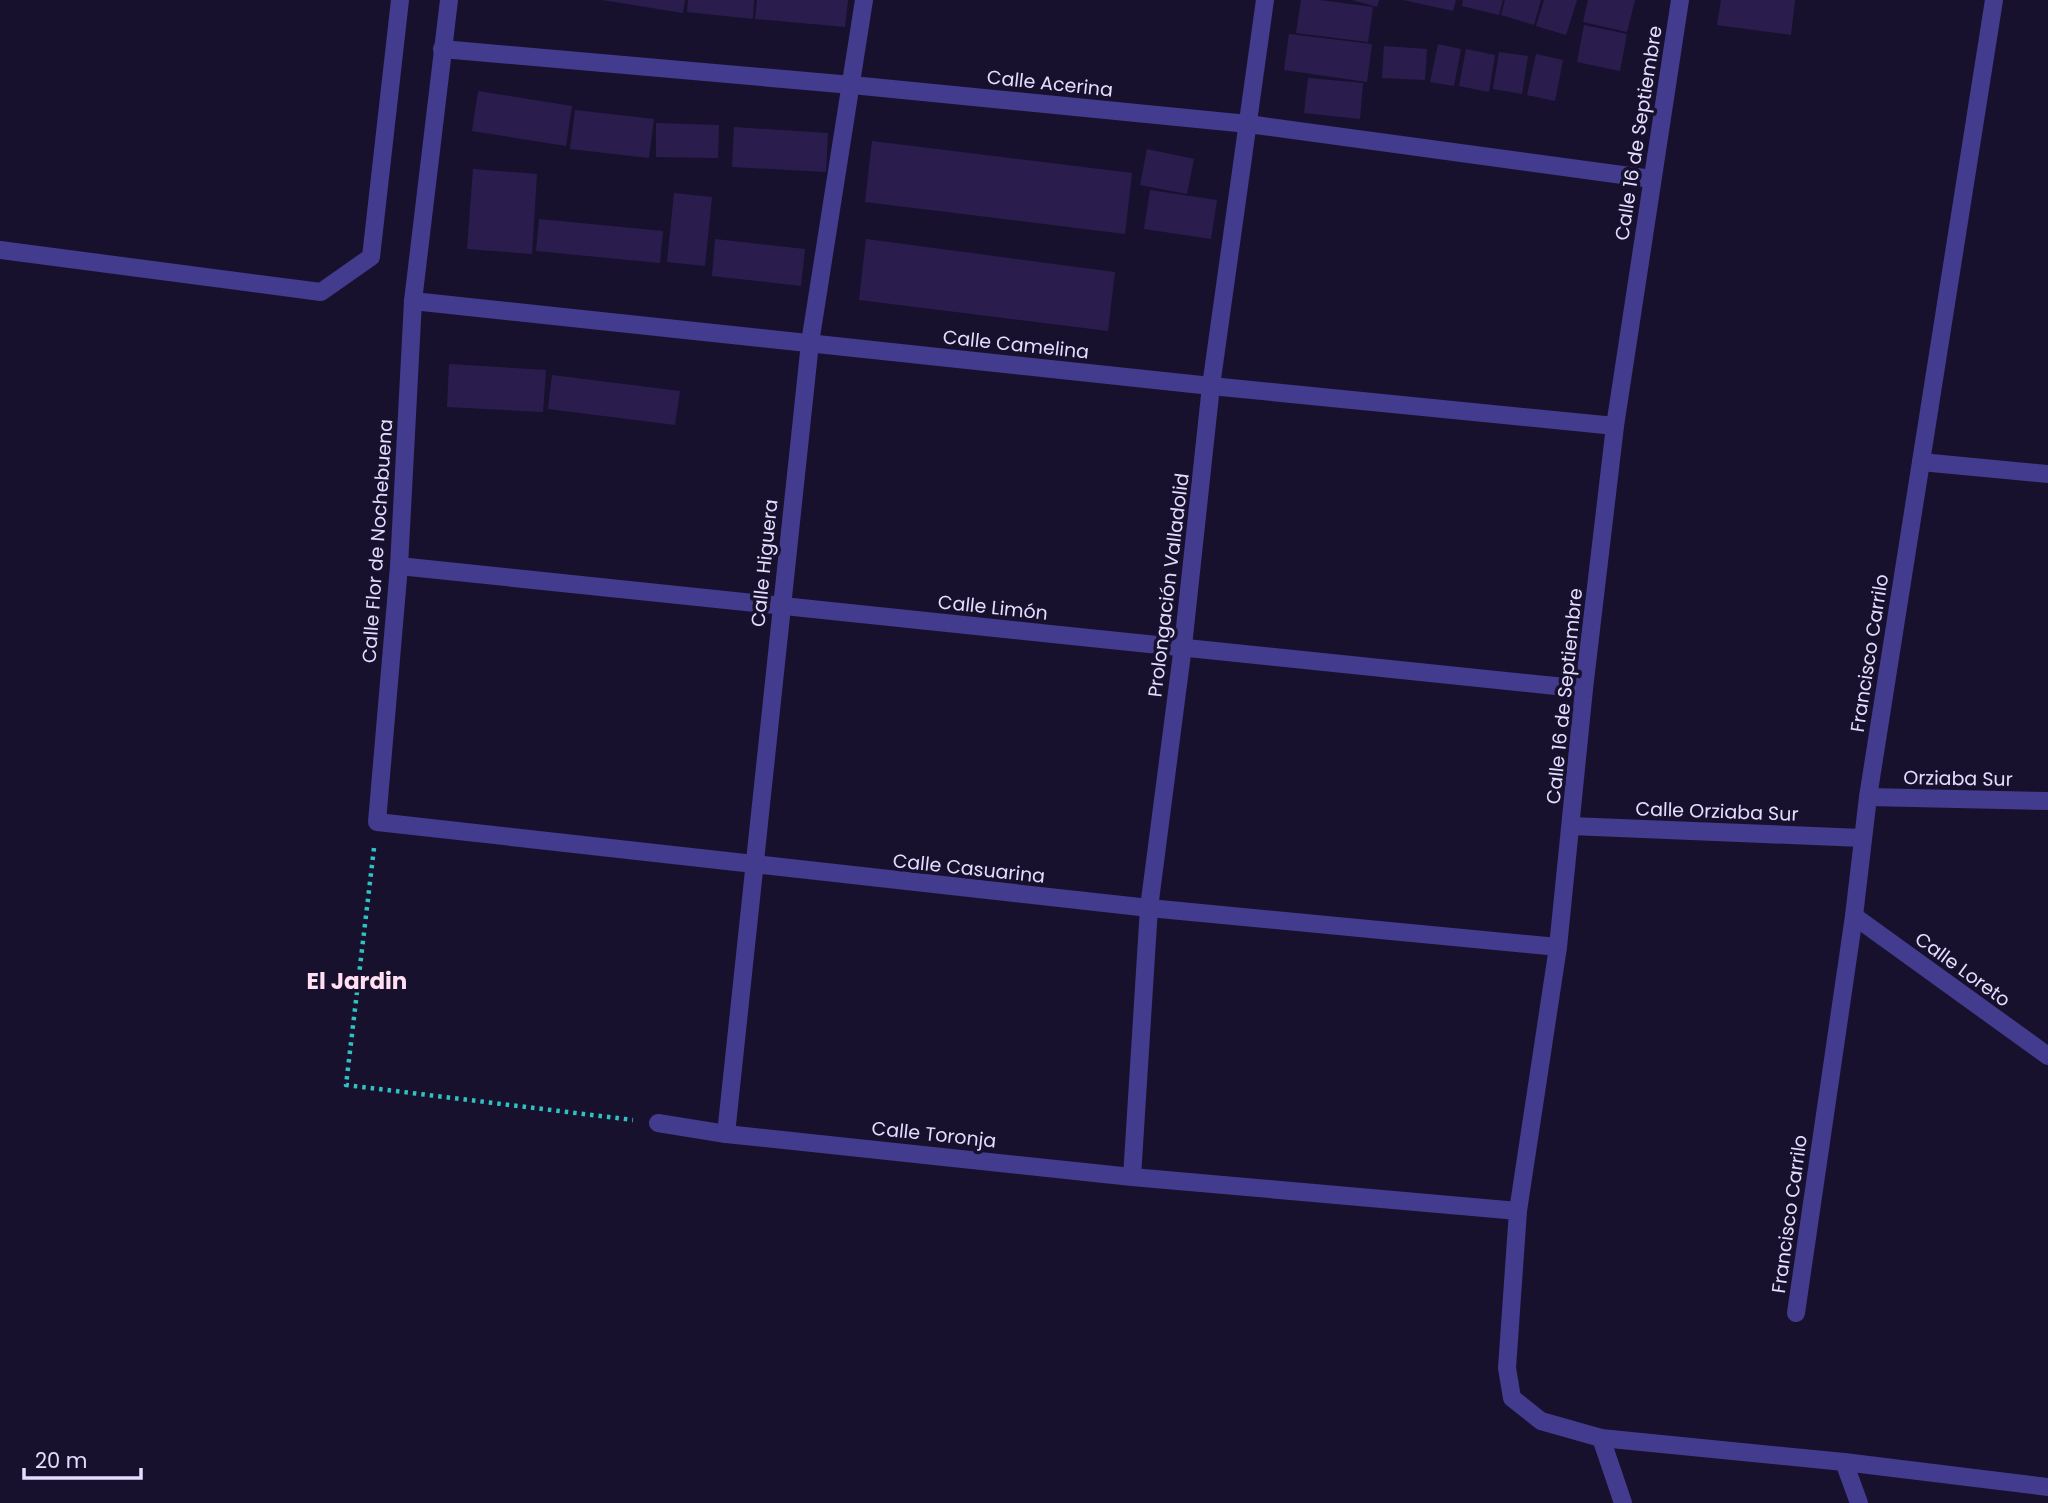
<svg xmlns="http://www.w3.org/2000/svg" width="2048" height="1503" font-family="Poppins,sans-serif">
<style>
.building{fill:#2a1d4e}
.lines{fill:none;stroke-linecap:round;stroke-linejoin:round}
.path{stroke:#2ec2c2;stroke-width:4.5;stroke-dasharray:3.5 5;stroke-linecap:butt}
.minor{stroke:#433b8d;stroke-width:18}
.labels{text-anchor:middle;stroke-width:7;stroke-linejoin:round;paint-order:stroke}
.street-label{font-size:19px;fill:#e3ddff;stroke:#18112d}
.quarter-label{font-size:23px;font-weight:bold;fill:#ffdff1;stroke:#18112d}
</style>
<rect width="100%" height="100%" fill="#18112d"/>
<g class="building">
<path d="M602,0H685L683,13Z"/>
<path d="M688,0H754L753,19L687,12Z"/>
<path d="M757,0H848L845,27L755,19Z"/>
<path d="M1301,0H1319L1373,7L1368,42L1296,33Z"/>
<path d="M1352,0H1379L1377,7Z"/>
<path d="M1403,0H1456L1453,11Z"/>
<path d="M1463,0H1503L1499,15L1462,6Z"/>
<path d="M1505,0H1541L1534,25L1501,15Z"/>
<path d="M1544,0H1577L1566,35L1536,26Z"/>
<path d="M1588,0H1635L1627,32L1583,22Z"/>
<path d="M1721,0H1795L1791,35L1717,25Z"/>
<path d="M1584,25L1627,34L1620,71L1577,62Z"/>
<path d="M1289,34L1372,44L1367,82L1284,70Z"/>
<path d="M1438,44L1461,49L1454,86L1430,82Z"/>
<path d="M1384,46L1427,49L1425,80L1382,78Z"/>
<path d="M1466,49L1495,55L1489,92L1459,86Z"/>
<path d="M1499,52L1528,56L1522,94L1493,89Z"/>
<path d="M1536,54L1563,60L1555,101L1527,95Z"/>
<path d="M1308,78L1363,83L1360,119L1304,113Z"/>
<path d="M478,91L572,106L566,146L472,131Z"/>
<path d="M575,110L654,119L649,158L570,149Z"/>
<path d="M656,123L719,125L718,158L656,157Z"/>
<path d="M734,127L828,133L826,172L732,167Z"/>
<path d="M872,141L1132,173L1125,234L865,202Z"/>
<path d="M1147,149L1194,159L1187,194L1140,185Z"/>
<path d="M473,169L537,174L532,254L467,249Z"/>
<path d="M1150,190L1217,200L1211,239L1144,229Z"/>
<path d="M674,193L712,197L705,266L667,262Z"/>
<path d="M539,219L663,231L660,263L536,251Z"/>
<path d="M715,239L805,249L801,286L712,276Z"/>
<path d="M866,239L1115,272L1108,331L859,300Z"/>
<path d="M449,364L546,370L543,412L447,407Z"/>
<path d="M552,375L680,391L675,425L548,409Z"/>
</g>
<g class="lines">
<path class="path" d="M374,848L346,1085L633,1120"/>
<g class="minor">
<path d="M449,0L413,301L399,566L377,822L1149,908L1558,947"/>
<path d="M1680,0L1615,426L1584,689L1558,947L1518,1211L1507,1368L1512,1398L1541,1421L1601,1438L1844,1462L2048,1487"/>
<path d="M442,49L852,85L1248,124L1652,179"/>
<path d="M0,250L321,292L371,257L400,0"/>
<path d="M413,301L1211,386L1615,426"/>
<path d="M1921,462L2048,474"/>
<path d="M399,566C794,609 1189,647 1584,689"/>
<path d="M1868,797L2048,801"/>
<path d="M1571,826L1862,838"/>
<path d="M1854,916L2048,1056"/>
<path d="M658,1123L726,1134L1132,1177L1518,1211"/>
<path d="M726,1134L810,343L864,0"/>
<path d="M1132,1177L1149,908L1183,646L1211,386L1265,0"/>
<path d="M1796,1313L1854,916L1868,797L1994,0"/>
<path d="M1601,1438L1623,1503"/>
<path d="M1844,1462L1859,1503"/>
</g>
</g>
<g class="labels">
<g class="street-label">
<text transform="translate(1050 83) rotate(6)" y="7">Calle Acerina</text>
<text transform="translate(1638 133) rotate(-81)" y="7">Calle 16 de Septiembre</text>
<text transform="translate(1016 344) rotate(6)" y="7">Calle Camelina</text>
<text transform="translate(377 541) rotate(-86)" y="7">Calle Flor de Nochebuena</text>
<text transform="translate(764 563) rotate(-84)" y="7">Calle Higuera</text>
<text transform="translate(1168 585) rotate(-83)" y="7">Prolongación Valladolid</text>
<text transform="translate(993 607) rotate(6)" y="7">Calle Limón</text>
<text transform="translate(1869 653) rotate(-81)" y="7">Francisco Carrilo</text>
<text transform="translate(1564 696) rotate(-84)" y="7">Calle 16 de Septiembre</text>
<text transform="translate(1958 778) rotate(1)" y="7">Orziaba Sur</text>
<text transform="translate(1717 811) rotate(2)" y="7">Calle Orziaba Sur</text>
<text transform="translate(969 868) rotate(6)" y="7">Calle Casuarina</text>
<text transform="translate(1963 969) rotate(36)" y="7">Calle Loreto</text>
<text transform="translate(934 1134) rotate(6)" y="7">Calle Toronja</text>
<text transform="translate(1789 1214) rotate(-82)" y="7">Francisco Carrilo</text>
</g>
<g class="quarter-label">
<text x="357" y="989">El Jardin</text>
</g>
</g>
<path d="M24 1468v10h117v-10" fill="none" stroke="#e3ddff" stroke-width="3.5"/>
<text x="35" y="1468" font-size="21" fill="#e3ddff" stroke="#18112d" stroke-width="5" paint-order="stroke">20 m</text>
</svg>
